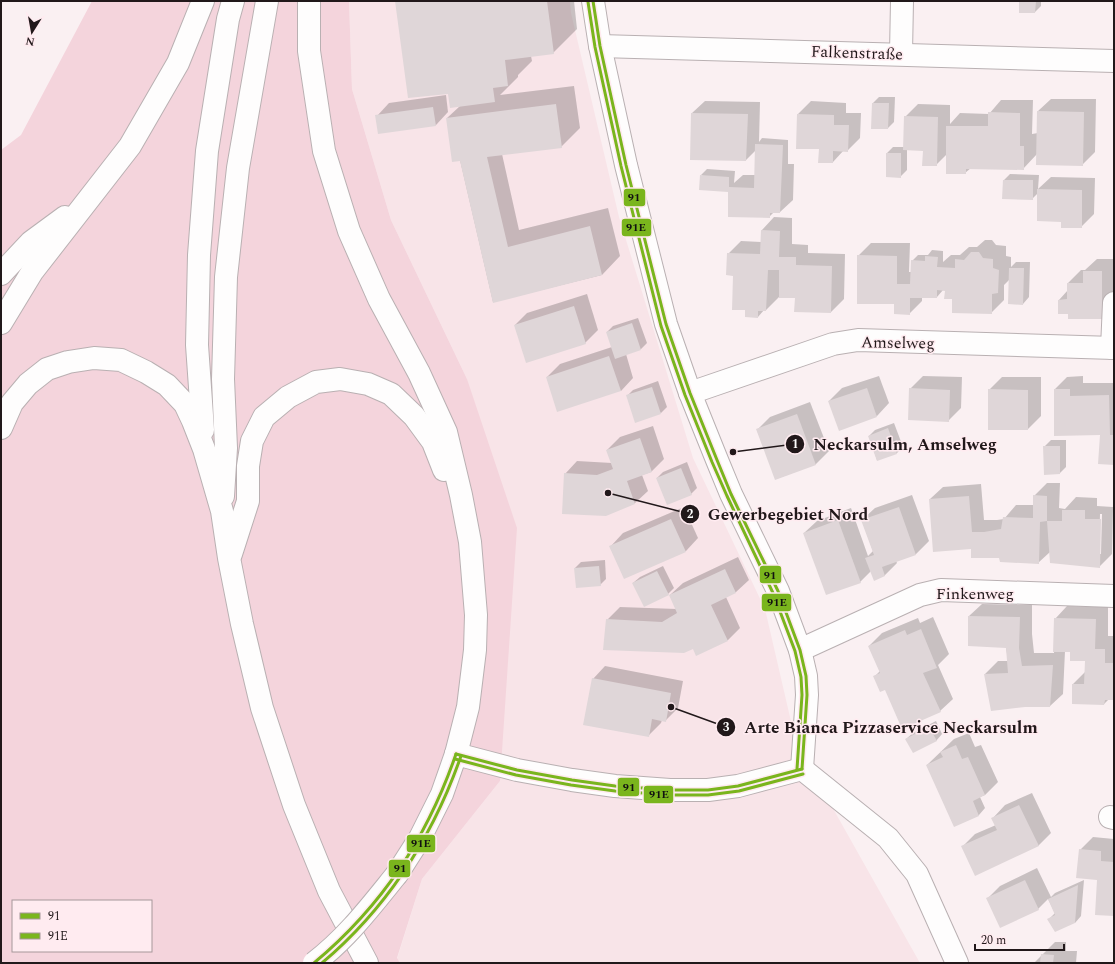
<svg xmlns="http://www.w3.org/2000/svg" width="1115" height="964" font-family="Spectral,serif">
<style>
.built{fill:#f8e4e8}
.green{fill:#f4d4dc;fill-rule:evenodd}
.shadow{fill:#0003;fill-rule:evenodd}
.building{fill:#dfd6d8}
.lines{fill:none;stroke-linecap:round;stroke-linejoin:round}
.minor-casing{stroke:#b9b0b2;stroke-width:24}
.major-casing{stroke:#b9b0b2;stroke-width:24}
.highway-casing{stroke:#b9b0b2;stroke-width:24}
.minor{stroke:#fefdfd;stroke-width:22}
.major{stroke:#fefdfd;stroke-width:22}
.highway{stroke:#fefdfd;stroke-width:22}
.major-bridge-casing{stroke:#b9b0b2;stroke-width:24;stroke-linecap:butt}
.major-bridge{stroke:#fefdfd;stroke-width:22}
.bus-1-casing{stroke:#ffebf0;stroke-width:6}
.bus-2-casing{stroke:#ffebf0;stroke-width:6}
.bus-1{stroke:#7ab51d;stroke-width:3}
.bus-2{stroke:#7ab51d;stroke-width:3}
.labels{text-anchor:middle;stroke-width:3;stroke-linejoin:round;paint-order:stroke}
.street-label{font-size:16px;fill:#21181a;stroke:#ffebf0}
.leader{fill:none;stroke:#21181a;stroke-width:1.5}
.callout-dot{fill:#21181a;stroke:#ffebf0;stroke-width:1.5}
.mark-label{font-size:12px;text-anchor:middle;font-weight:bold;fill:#fff}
.callout-label{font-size:17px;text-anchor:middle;font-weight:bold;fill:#21181a;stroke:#ffebf0;stroke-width:3;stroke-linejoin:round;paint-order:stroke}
.line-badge{stroke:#ffebf0;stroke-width:1.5}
.pale-badge-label{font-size:11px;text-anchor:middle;font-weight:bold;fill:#111}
</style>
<rect width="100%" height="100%" fill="#faf0f2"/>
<path class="built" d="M349,1H570L571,13L619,217L693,458L765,609L802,769L831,805L920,963H400L397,959L422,879L500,781L467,379L391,220L352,89Z"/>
<path class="green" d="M92,1H349L352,89L391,220L467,379L517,528L500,781L422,879L397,958L400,963H1V150L21,135ZM13,901H151V951H13Z"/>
<g class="shadow">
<path d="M396,1H574L577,29L553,53L531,56L532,61L518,75V77L500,95L574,86L580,128L561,147L502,154L519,230L608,208L620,256L602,275L493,302L460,160L447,118L460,106L449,92Z"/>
<path d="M801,1H817L816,2Z"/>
<path d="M1020,1H1041V6L1035,12Z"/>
<path d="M446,95L448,112L436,125L377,116L389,103Z"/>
<path d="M879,97H895L894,122L888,128L873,103Z"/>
<path d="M1051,99H1096L1095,152L1082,165L1037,154L1023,169L971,168L965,173L947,154L936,165L924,150L907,149V170L900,177L887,153L893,147H904L905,117L918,104L950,105V124L960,113L989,114L1001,100H1033L1032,134L1038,133V111Z"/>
<path d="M705,101L760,102L759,142L762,138L788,140V164H794L793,200L780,212H774L769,217L730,189L701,175L707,169L735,171L734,183L743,175H755L756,150L746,160L692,113Z"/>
<path d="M811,101L846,103V113H861L860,138L847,151L844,150L833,162L798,114Z"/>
<path d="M1010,174L1039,175L1038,189L1051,177L1095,178L1094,214L1081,227L1062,221L1038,193L1032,199L1004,180Z"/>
<path d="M774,217L792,218V244L808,245V253L845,254L844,299L831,312L796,297H779L766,310H764L758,317L746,309L728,254L741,241L761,242L762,230Z"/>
<path d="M985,240H992L996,245L1006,246V256L1011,257V267L1016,262H1030L1029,297L1023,304L1009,280L1004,285V300L991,313L953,299L946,290H943L937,297H922V301L909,314L895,303L858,256L871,243H910L909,272H911L912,261L918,255H928L932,250L943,251V262L951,255H960L969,247H977Z"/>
<path d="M1097,259H1114V305L1102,318L1069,313L1059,300L1068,290V283L1081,270H1085Z"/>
<path d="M587,294L598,330L585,343L515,325L527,313Z"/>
<path d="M638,318L647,343L641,349L626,354L633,378L621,391L547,377L560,364L612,347L607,332L613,326Z"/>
<path d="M879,376L889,403L877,416L829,401L842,388Z"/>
<path d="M923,376L962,377L961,408L948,421L910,389Z"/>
<path d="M1083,376V383H1114V464L1101,434L1055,389L1067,377Z"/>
<path d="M1002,377H1041V416L1028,429L989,390Z"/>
<path d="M658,381L667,407L661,413L627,396L633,390Z"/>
<path d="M810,402L829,451L816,464L776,479L757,430L770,417Z"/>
<path d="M894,423L903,447L897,453L877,460L869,436L875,430Z"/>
<path d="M653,426L664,459L651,472L642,475L648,491L635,503L605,515L565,474L577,461L612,463L607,450L620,437Z"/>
<path d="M1051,440H1066V467L1060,473L1044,447Z"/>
<path d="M687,462L697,488L691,494L657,478L663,472Z"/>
<path d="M1047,483H1060L1059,508L1065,509L1076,497L1097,498V506L1113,507L1112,554L1099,567L1050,552L1038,563L1000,557L972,547L930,499L943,487L981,484L984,520H997L1004,519L1016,505H1034V496ZM1100,514H1102L1101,554H1099Z"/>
<path d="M912,495L929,541L916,554L896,561L897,563L884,576L871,571L860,582L804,533L817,521L851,508L868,556L873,551L862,520L875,508Z"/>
<path d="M684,507L698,538L686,551L611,546L623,533Z"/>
<path d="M738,557L749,580L736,592L726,597L740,628L728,640L694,648L607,620L620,607L677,609L670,595L683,583Z"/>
<path d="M605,560L606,579L600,585L575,568L581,562Z"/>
<path d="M663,566L674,588L668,594L633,583L640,577Z"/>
<path d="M982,604L1032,605V634L1034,653H1054L1055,619L1067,606L1108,607V636H1114V699H1109L1104,704L1073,684L1086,671V660L1071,651H1065L1063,694L1050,706L985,674L998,661H1008L1006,647L969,616Z"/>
<path d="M933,617L949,654L938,665L953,699L940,711L886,689L874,677L880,671L869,646L882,633L918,618L920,623Z"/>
<path d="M605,666L683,681L678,708L665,721L662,720L661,723L648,736L593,679Z"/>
<path d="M936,721L942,734L936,741L906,739L913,733Z"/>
<path d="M969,733L975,747L981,745L998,782L985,795L980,797L985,808L979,815L954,825L927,765L954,739Z"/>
<path d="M1032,793L1051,833L1038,846L962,847L975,834L996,825L993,818L1005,805Z"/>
<path d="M1093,837L1114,839V915L1098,879L1080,850Z"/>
<path d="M1037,868L1051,897L1055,893L1084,880L1081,916L1075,923L1049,919L1055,913L1048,899L1038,909L987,899L1000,886Z"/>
<path d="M1055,942H1066V951H1077L1076,963H1034Z"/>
</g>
<g class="building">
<path d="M395,1H547L554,54L505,60L508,86L493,88L495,102L450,108L448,94L408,98Z"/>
<path d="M1019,1H1036L1035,13H1019Z"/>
<path d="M872,103H889L888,129H871Z"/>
<path d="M556,104L562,148L487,157L508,247L590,226L602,275L493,303L460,161L452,162L446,118Z"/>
<path d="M433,107L436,126L378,134L375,115Z"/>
<path d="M1037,111L1084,112L1083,166L1036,165Z"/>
<path d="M988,112L1020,113V146H1024V170L966,169V174H946V126H988Z"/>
<path d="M691,113L748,114L746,161L690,160Z"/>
<path d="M797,114L834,115V125H849L848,152L833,151V163H818L819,149H796Z"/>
<path d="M904,116L938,117L937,166H922L923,151L903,150Z"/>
<path d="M755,144L783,145L780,213H770V218L728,217V192L699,190L700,175L729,177V187L754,188Z"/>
<path d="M886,153H901V178L886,177Z"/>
<path d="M1003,180H1033V200L1002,199Z"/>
<path d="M1037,189L1082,190V228H1061V222L1037,221Z"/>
<path d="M761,230L780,231L779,257H796V265L832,266L831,313L794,312L795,298H779V270H768L766,311H758V318L745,317V310H732L733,276L726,275L727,253L760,254Z"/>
<path d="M971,252H979L983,258L993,259V268L999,270L998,293L992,294V314L952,313V299H944L945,291L937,290V298H910V315L894,314V304H857V255L897,256V284H910L911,260L925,261V256L938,257L937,267L955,268V259L964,260Z"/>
<path d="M1009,268H1024L1023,305L1008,304Z"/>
<path d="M1083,271H1102V319H1068V314H1058V300L1067,299V283H1083Z"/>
<path d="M574,306L586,344L526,363L514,325Z"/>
<path d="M632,323L641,350L615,359L606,332Z"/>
<path d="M609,356L621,391L557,412L546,377Z"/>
<path d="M652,387L661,414L635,423L626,395Z"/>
<path d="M867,388L877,417L839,431L828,401Z"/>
<path d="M909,388L950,390L949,422L908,420Z"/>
<path d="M988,389L1028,390V430H988Z"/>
<path d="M1054,389H1070V396L1109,395L1110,435H1114V465L1098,464L1100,435L1054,436Z"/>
<path d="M797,414L816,465L775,480L756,429Z"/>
<path d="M888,428L897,454L877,461L868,436Z"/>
<path d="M640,438L652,472L627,481L635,504L606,516L562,514L564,473L597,475L613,469L606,450Z"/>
<path d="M1043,446H1060V474L1044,475Z"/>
<path d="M681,468L692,495L667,505L656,478Z"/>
<path d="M1033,495L1047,496V521L1040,522L1039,564L1000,562L999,558H971V549L933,552L929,499L969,496L972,532H984L1001,529L1003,517L1033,518Z"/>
<path d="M899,507L916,555L882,567L885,576L874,581L865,558L874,555L861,520Z"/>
<path d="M1062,510H1085V519H1101L1100,568L1050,563L1047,521H1062Z"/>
<path d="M671,519L686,552L624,579L609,546Z"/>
<path d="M838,520L861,583L826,595L803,533Z"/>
<path d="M599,566L601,586L576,588L574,568Z"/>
<path d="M725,569L736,593L711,605L728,641L696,656L693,649L684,653L603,650L606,619L662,622L677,613L669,595Z"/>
<path d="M657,571L669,595L644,607L632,583Z"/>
<path d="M968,616L1020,617L1019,648L1022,666L1053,665L1050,707H1025L991,711L984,674L1008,673L1006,648L968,646Z"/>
<path d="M1054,618L1096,619L1095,649H1105V663H1114V700H1105L1104,705L1072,704V684H1084L1085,661H1070V652H1053Z"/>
<path d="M921,629L937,668L923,673L941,712L902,729L885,690L880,692L873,676L880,673L868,646L905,630L907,635Z"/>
<path d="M592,678L671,693L666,722L652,719L649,737L583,725Z"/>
<path d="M929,727L937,741L913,753L905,739Z"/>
<path d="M956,745L962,759L968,757L985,795L973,801L979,816L954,827L926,765L943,757L940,752Z"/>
<path d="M1019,805L1039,846L975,876L961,846L997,830L991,818Z"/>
<path d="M1079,849L1101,851V861L1114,862V916L1095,915L1097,880L1076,878Z"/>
<path d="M1025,880L1039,910L1000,928L986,898Z"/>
<path d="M1078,885L1075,923L1055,932L1047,919L1055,915L1048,899Z"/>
<path d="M1041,954L1054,955L1053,963H1040Z"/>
</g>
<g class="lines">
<defs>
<g id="minor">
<path d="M593,1L600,46L626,165L666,324L690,393L717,460L731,494L778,591L800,650L806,676L807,695L802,769"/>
<path d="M600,46L1114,61"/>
<path d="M901,53L902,1"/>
<path d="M1112,348L1114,303"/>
<path d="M690,393L833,344L858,340L1114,348"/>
<path d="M800,650L920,595L941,590L1114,596"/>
<path d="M456,754L517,770L572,780L615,786L670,790H708L738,786L802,769"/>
<path d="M802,769L888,838L917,874L957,963"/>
<path d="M1110,817L1114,818"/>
</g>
<path id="major" d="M397,874L420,838L442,794L456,754"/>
<g id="highway">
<path d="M309,1V51L324,151L349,231L379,299L419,373L446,432L461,495L470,542L476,615L475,650L468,707L456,754"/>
<path d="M1,274L31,242L65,217"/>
<path d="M1,323L32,272L130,146L178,63L203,1"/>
<path d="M1,428L12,403L28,384L47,369L68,362L94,358L121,360L146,372L167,385L185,404L193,421L204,449L222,511L229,558L242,624L262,708L294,805L329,891L367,963"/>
<path d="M203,430L197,345L199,255L207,151L228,19L233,1"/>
<path d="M223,496L226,448L223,379L226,277L238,168L267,1"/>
<path d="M231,554L248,501V466L252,441L264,417L288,397L316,382L340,379L368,384L391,394L414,416L433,442L444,470"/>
</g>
</defs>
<use href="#minor" class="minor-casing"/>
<use href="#major" class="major-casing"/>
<use href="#highway" class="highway-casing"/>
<use href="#minor" class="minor"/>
<use href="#major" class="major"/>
<use href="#highway" class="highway"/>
<defs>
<path id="major-bridge" d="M314,963C347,938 371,906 397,874"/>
</defs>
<use href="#major-bridge" class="major-bridge-casing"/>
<use href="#major-bridge" class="major-bridge"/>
<defs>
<g id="bus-1">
<path d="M593,1L600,46L626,165L666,324L690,393L717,460L731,494L778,591L800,650L806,676L807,695L802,769"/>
<path d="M456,754L517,770L572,780L615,786L670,790H708L738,786L802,769"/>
<path d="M314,963C382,906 427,838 456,754"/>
</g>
<g id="bus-2">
<path d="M588,2L595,47L621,166L661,326L685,395L712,462L727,496L773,593L795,651L801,677L802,695L797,769"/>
<path d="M455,759L516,775L571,785L615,791L670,795H708L739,791L803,774"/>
<path d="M322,963C387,908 433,836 461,756"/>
</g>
</defs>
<use href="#bus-1" class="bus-1-casing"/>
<use href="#bus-2" class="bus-2-casing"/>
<use href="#bus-1" class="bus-1"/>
<use href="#bus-2" class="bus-2"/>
</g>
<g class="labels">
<g class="street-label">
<text transform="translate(857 52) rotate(2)" y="6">Falkenstraße</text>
<text transform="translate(898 342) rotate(1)" y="6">Amselweg</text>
<text x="975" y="599">Finkenweg</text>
</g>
</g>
<path class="leader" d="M733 452L795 444M608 493L690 514M671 707L726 727"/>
<g class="callout-dot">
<circle cx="733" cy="452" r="4"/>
<circle cx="608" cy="493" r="4"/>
<circle cx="671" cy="707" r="4"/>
<circle cx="795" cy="444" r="10"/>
<circle cx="690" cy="514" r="10"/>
<circle cx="726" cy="727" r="10"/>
</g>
<g class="mark-label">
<text x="795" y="448">1</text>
<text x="690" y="518">2</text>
<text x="726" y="731">3</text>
</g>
<g class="callout-label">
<text x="905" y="450">Neckarsulm, Amselweg</text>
<text x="788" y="520">Gewerbegebiet Nord</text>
<text x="891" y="733">Arte Bianca Pizzaservice Neckarsulm</text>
</g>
<g class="line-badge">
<rect x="623" y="188" width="23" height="19" rx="4" fill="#7ab51d"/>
<rect x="621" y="218" width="31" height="19" rx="4" fill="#7ab51d"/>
<rect x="759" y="565" width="23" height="19" rx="4" fill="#7ab51d"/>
<rect x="761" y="593" width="31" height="19" rx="4" fill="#7ab51d"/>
<rect x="617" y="777" width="23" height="20" rx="4" fill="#7ab51d"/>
<rect x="643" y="785" width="31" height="19" rx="4" fill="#7ab51d"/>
<rect x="406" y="834" width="30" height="19" rx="4" fill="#7ab51d"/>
<rect x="388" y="859" width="23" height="19" rx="4" fill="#7ab51d"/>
</g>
<g class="pale-badge-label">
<text x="634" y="201">91</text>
<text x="636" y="231">91E</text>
<text x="770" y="579">91</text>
<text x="777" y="606">91E</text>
<text x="629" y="791">91</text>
<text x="659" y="798">91E</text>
<text x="421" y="847">91E</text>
<text x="400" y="872">91</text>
</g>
<rect width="1115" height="964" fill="none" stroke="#21181a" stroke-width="4"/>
<rect x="12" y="900" width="140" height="52" fill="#ffebf0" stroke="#a6979a"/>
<rect x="20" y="913" width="20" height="6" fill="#7ab51d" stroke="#a6979a"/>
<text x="48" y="920" font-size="12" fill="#21181a">91</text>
<rect x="20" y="933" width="20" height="6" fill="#7ab51d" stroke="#a6979a"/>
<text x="48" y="940" font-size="12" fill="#21181a">91E</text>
<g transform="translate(32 32) rotate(191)" stroke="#ffebf0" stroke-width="3" paint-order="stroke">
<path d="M0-3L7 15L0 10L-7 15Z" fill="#21181a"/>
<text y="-6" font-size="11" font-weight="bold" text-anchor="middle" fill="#21181a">N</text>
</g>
<path d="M975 944v6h89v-6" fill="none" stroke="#21181a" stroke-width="2"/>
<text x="981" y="944" font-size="12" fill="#21181a" stroke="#ffebf0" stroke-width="3" paint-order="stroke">20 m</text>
</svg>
